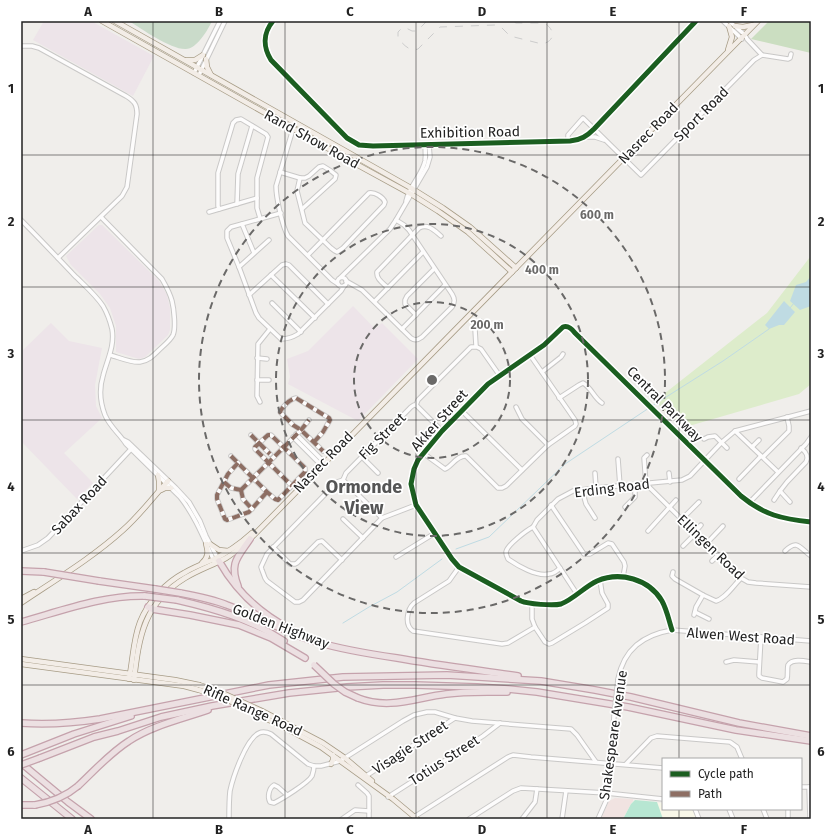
<svg xmlns="http://www.w3.org/2000/svg" width="832" height="840" font-family="'Fira Sans',sans-serif">
<style>
.commercial{fill:#f1e3e1}
.industrial{fill:#ede4e9}
.education{fill:#f8f7e8}
.grass{fill:#ddeccb}
.forest{fill:#cbdec1}
.cemetery{fill:#cadbca}
.pitch{fill:#b7e6d2}
.water{fill:#bfdbe3}
.lines{fill:none;stroke-linecap:round;stroke-linejoin:round}
.stream{stroke:#bfdbe3;stroke-width:1}
.minor-casing{stroke:#c9c8c7;stroke-width:5.5}
.major-casing{stroke:#a79c86;stroke-width:6}
.highway-casing{stroke:#c5a2ac;stroke-width:8}
.minor{stroke:#fdfcfc;stroke-width:3.5}
.major{stroke:#f3ede7;stroke-width:4.5}
.highway{stroke:#ece0e2;stroke-width:5.5}
.rail{stroke:#ccc;stroke-width:1;stroke-dasharray:8 8;stroke-linecap:butt}
.minor-bridge-casing{stroke:#c9c8c7;stroke-width:5.5;stroke-linecap:butt}
.major-bridge-casing{stroke:#a79c86;stroke-width:6;stroke-linecap:butt}
.highway-bridge-casing{stroke:#c5a2ac;stroke-width:8;stroke-linecap:butt}
.minor-bridge{stroke:#fdfcfc;stroke-width:3.5}
.major-bridge{stroke:#f3ede7;stroke-width:4.5}
.highway-bridge{stroke:#ece0e2;stroke-width:5.5}
.quiet{stroke:#8d6e63;stroke-width:4;stroke-dasharray:8 4;stroke-linecap:butt}
.cycleway-casing{stroke:#fff;stroke-width:8}
.cycleway{stroke:#1b5e20;stroke-width:5}
.grid{fill:none;stroke:#222;stroke-width:1;stroke-opacity:0.55}
.ring{fill:none;stroke:#6a6968;stroke-width:2;stroke-dasharray:7 5}
.labels{text-anchor:middle;stroke-width:3.5;stroke-linejoin:round;paint-order:stroke}
.street-label{font-size:14px;fill:#222;stroke:#fff}
.district-label{font-size:18px;font-weight:bold;fill:#555;stroke:#fff}
.centre{fill:#6a6968;stroke:#fff;stroke-width:2}
.ring-label{font-size:12px;text-anchor:middle;font-weight:bold;fill:#6a6968;stroke:#fff;stroke-width:3.5;stroke-linejoin:round;paint-order:stroke}
.neatline{fill:none;stroke:#222;stroke-width:1.5}
.grid-label{font-size:13px;text-anchor:middle;font-weight:bold;fill:#222}
</style>
<rect width="100%" height="100%" fill="#f0eeeb"/>
<path class="commercial" d="M615,798L633,799V801L631,804L623,819H601L609,801Z"/>
<g class="industrial">
<path d="M44,21H91L154,56L133,96L33,40Z"/>
<path d="M99,225H102L159,281L167,295L170,308V330L168,335L145,357L139,359L116,352V326L110,308L100,294L71,265L66,256Z"/>
<path d="M353,306L375,329L382,323L418,359L358,421L288,384L290,377L287,359L308,351Z"/>
<path d="M51,323L69,341L102,348L95,385L96,406L102,418L64,453L93,483L77,499L21,441V352Z"/>
</g>
<path class="education" d="M635,800L663,803V809H693L697,819H623L631,804Z"/>
<path class="grass" d="M811,252V384L799,394L682,428L655,401L767,313L810,257Z"/>
<path class="forest" d="M769,21H811V53L751,39Z"/>
<path class="cemetery" d="M129,21H212C208,30 196,50 185,49C170,49 142,29 129,21Z"/>
<path class="pitch" d="M635,800L657,802L663,819H623L631,804Z"/>
<g class="water">
<path d="M811,276V306L800,310L790,301L796,285L806,282Z"/>
<path d="M784,301L795,312L784,325H779L769,329L765,325Z"/>
</g>
<g class="lines">
<g class="stream">
<path d="M790,308L794,303"/>
<path d="M652,406L723,361L769,329"/>
<path d="M456,549L489,537L565,464L649,408"/>
<path d="M343,623L369,607L397,592L442,559"/>
</g>
<defs>
<g id="minor">
<path d="M273,21C263,33 263,47 271,60L347,138L359,145L373,146L570,141C581,140 587,136 594,129L696,21"/>
<path d="M723,21L742,39"/>
<path d="M729,21L745,35L747,39L762,55L788,59L790,58L791,54"/>
<path d="M21,46H32L39,48L126,96C134,101 137,104 137,114L127,187L122,196L58,258"/>
<path d="M194,73L220,21"/>
<path d="M199,75L225,21"/>
<path d="M293,129L276,186C276,197 282,226 288,236L332,280L338,284"/>
<path d="M585,137H595L604,140"/>
<path d="M568,141V135L583,118L641,175L754,60L762,55"/>
<path d="M280,172L300,178H305L309,176L319,167L323,166L331,171L336,175L335,179L302,209"/>
<path d="M300,178L297,191L305,223L331,248L335,251L337,252L343,248L384,205L385,202C383,197 375,192 369,193L308,255"/>
<path d="M406,201C409,186 422,175 425,161C426,155 425,150 425,145"/>
<path d="M237,204L238,174L252,126"/>
<path d="M219,209L218,206V173L233,123L236,120L241,119L266,134L268,137L257,178V208L260,218"/>
<path d="M209,212L257,198"/>
<path d="M281,213L231,227L227,231V238L239,267L256,313L259,318L281,339C287,339 293,337 298,334L341,291L344,286"/>
<path d="M101,217L162,279C166,286 170,293 172,301C174,309 176,328 173,335C170,341 163,346 158,351C153,356 148,361 140,362C131,363 118,357 110,355"/>
<path d="M21,220C39,238 56,256 74,275C84,285 95,294 103,306C107,313 110,321 112,329C115,346 107,360 103,376C99,389 100,402 105,415C110,427 119,433 126,444L180,497C195,516 204,539 214,561"/>
<path d="M242,224L254,253"/>
<path d="M239,267L269,240"/>
<path d="M271,275L315,318"/>
<path d="M341,277L390,229L396,220L427,167L430,157L429,145"/>
<circle cx="342" cy="282" r="4.5"/>
<path d="M346,281L362,290L411,338C415,341 418,340 422,337L452,307C455,302 455,299 452,294L409,230L404,225L396,220"/>
<path d="M388,288C383,283 376,279 377,272L419,228C428,223 435,231 441,236"/>
<path d="M249,295L282,265L286,264L289,265L328,304"/>
<path d="M375,301L423,252"/>
<path d="M272,303L301,332"/>
<path d="M416,315L405,304V300L407,296L434,269"/>
<path d="M402,329L445,285"/>
<path d="M475,329L476,346"/>
<path d="M257,358L267,359"/>
<path d="M542,372L561,357L563,354"/>
<path d="M257,380H269"/>
<path d="M559,398L579,385L583,383C591,387 594,398 602,403"/>
<path d="M260,402L257,396L258,344L270,329"/>
<path d="M416,405L418,400L471,347H477L481,349L500,376"/>
<path d="M416,405L442,431"/>
<path d="M516,407L522,419L548,445"/>
<path d="M462,411L522,470"/>
<path d="M735,431L778,472"/>
<path d="M296,434L325,463"/>
<path d="M251,435L270,454"/>
<path d="M293,437L322,466"/>
<path d="M704,439L708,437L715,436L727,448"/>
<path d="M124,440L128,442L176,488L189,502L200,521L206,536L218,559"/>
<path d="M314,442L323,432L330,420L329,418L296,398C290,399 282,407 280,412L293,425L301,430L323,451"/>
<path d="M752,447L759,440"/>
<path d="M423,453L445,469L447,468C453,464 458,455 466,456L498,488H502L506,486L548,445L575,426L576,424L575,420L530,355"/>
<path d="M647,455L644,458L646,484L741,578L748,582L756,583L811,587"/>
<path d="M231,456L267,492L275,499L278,500L279,499L305,472V468L271,435H268L255,447V449L292,486"/>
<path d="M362,457L378,473"/>
<path d="M763,457L789,431V426L787,417"/>
<path d="M618,459L620,486"/>
<path d="M238,463L228,474L217,495V499L225,519L227,520L249,512L267,492"/>
<path d="M595,473L596,488"/>
<path d="M669,473L670,482"/>
<path d="M739,479L761,456"/>
<path d="M343,480L337,482L267,554L261,567L262,570L265,578L267,581L295,602H299L303,600L382,518L416,505"/>
<path d="M343,480L346,473L411,407L414,405H416"/>
<path d="M343,480L382,518"/>
<path d="M224,482L231,488L241,490"/>
<path d="M241,490L301,430L309,420"/>
<path d="M241,490L243,499L252,509"/>
<path d="M582,490L586,504L595,518"/>
<path d="M774,500L780,491"/>
<path d="M790,502L780,491L787,482L806,462C809,456 806,452 801,448"/>
<path d="M749,503L806,444L811,437"/>
<path d="M551,505L582,551L584,554H590L608,543L612,544L624,562L625,566L623,577"/>
<path d="M625,507L635,497V485"/>
<path d="M343,519L363,538"/>
<path d="M682,519L699,502"/>
<path d="M533,527L537,520L558,499L573,491L596,488L682,480L690,476L722,442L735,431L811,411"/>
<path d="M533,527C527,530 507,545 506,552C506,555 507,556 508,559C518,566 537,577 549,574C553,574 557,571 560,568"/>
<path d="M533,527L577,594"/>
<path d="M648,531L676,500"/>
<path d="M695,532L701,525"/>
<path d="M707,543L723,526"/>
<path d="M683,546L696,533"/>
<path d="M273,547L290,564H295L297,563L318,542L322,541L342,560"/>
<path d="M21,551L38,545L48,538L132,448"/>
<path d="M785,551C798,538 800,549 811,556"/>
<path d="M396,557L435,533"/>
<path d="M712,561L718,555"/>
<path d="M459,567L449,581L414,603C407,609 404,625 413,631L502,644L508,643L535,627"/>
<path d="M673,572L672,576L675,579L703,595L716,601C726,598 734,585 741,578"/>
<path d="M532,604V619L535,627L545,642L549,644L552,643L585,623L608,608V604L602,593L600,580"/>
<path d="M695,612L709,619"/>
<path d="M694,615L696,607L703,595"/>
<path d="M672,630C669,621 667,610 662,601C649,579 620,571 597,581C584,587 574,599 561,604C553,606 528,604 521,601L459,567L452,559L416,505L411,484L414,469L418,460L442,431L488,384L544,345L563,327C568,325 572,329 575,333L741,496C764,515 782,519 811,522"/>
<path d="M761,637L759,673V676L762,678L783,682L787,679C788,675 787,669 788,665C792,658 805,661 811,662"/>
<path d="M726,662L734,660L759,662"/>
<path d="M618,679C624,649 643,635 672,630L811,641"/>
<path d="M626,764L651,738L657,736L730,742L737,747L742,759"/>
<path d="M366,776L455,718"/>
<path d="M358,785L367,793L369,796V819"/>
<path d="M801,787H811"/>
<path d="M809,787L810,819"/>
<path d="M287,795L278,787L274,785C269,788 267,797 270,802L274,803C282,799 308,783 312,776C313,773 314,769 314,766"/>
<path d="M388,797L483,736L500,723"/>
<path d="M695,809L699,819"/>
<path d="M729,809L733,819"/>
<path d="M763,809L767,819"/>
<path d="M788,809V819"/>
<path d="M414,817L508,757L513,755L531,757L663,768"/>
<path d="M229,819C229,810 229,800 230,791C233,777 246,739 259,733C263,731 267,732 271,734L308,764L314,766H321L340,761L403,721L414,715L427,712H435L455,718L472,721L571,729L577,735L596,762"/>
<path d="M342,819L355,810L369,811"/>
<path d="M469,819L513,791L521,788L606,793L663,799"/>
<path d="M522,819L535,802L537,789"/>
<path d="M562,819L566,791"/>
<path d="M598,819L606,801L608,794L614,716"/>
</g>
<g id="major">
<path d="M102,21L345,158L411,194L438,211L468,232L489,251L512,272"/>
<path d="M115,21L411,188L443,208L470,227L516,268"/>
<path d="M735,26L743,27L753,25"/>
<path d="M728,50L732,37L729,26"/>
<path d="M206,59L207,67L211,75"/>
<path d="M186,60H195L203,55"/>
<path d="M158,475L159,481V490"/>
<path d="M161,490L165,488H171"/>
<path d="M210,544L219,550L228,551"/>
<path d="M202,563C209,557 208,551 206,544"/>
<path d="M21,599L34,592"/>
<path d="M21,603C55,580 92,558 123,530C140,515 153,497 168,481"/>
<path d="M21,659L175,680L199,685"/>
<path d="M21,664L184,686L199,690"/>
<path d="M129,679C133,660 133,640 140,622C148,602 165,583 184,573C192,568 202,564 212,560C227,553 240,544 252,533"/>
<path d="M134,680C139,636 144,603 185,578C198,570 213,565 226,558C235,553 242,545 250,539L758,21"/>
<path d="M262,711L323,743L345,758L372,781"/>
<path d="M254,713L284,727L321,747L393,799L417,819"/>
<path d="M331,764L333,760V755"/>
</g>
<g id="highway">
<path d="M219,561C236,591 259,613 290,629"/>
<path d="M21,571L44,572"/>
<path d="M99,581L155,589"/>
<path d="M238,586C229,563 238,557 250,539"/>
<path d="M180,593C196,596 212,599 227,605C257,616 286,633 317,642C343,650 370,654 397,658C437,665 477,670 518,676"/>
<path d="M177,600C216,609 250,619 284,641"/>
<path d="M148,607L152,609L190,615L239,625L271,638L305,658"/>
<path d="M21,622C61,611 103,595 145,596"/>
<path d="M358,698C389,710 415,698 446,694C466,691 487,692 507,692"/>
<path d="M21,723C48,725 74,723 100,719L269,685L343,677L447,675L541,681L595,690L631,697L739,723L811,736"/>
<path d="M21,755L74,734L131,716"/>
<path d="M40,758L94,737L118,731L161,717L212,706L289,693L347,687L383,685H415L477,687L508,689L537,692L628,707L736,730L811,741"/>
<path d="M21,763L68,802L91,819"/>
<path d="M21,778L72,819"/>
<path d="M78,786C95,770 110,753 129,741C151,726 182,719 208,710"/>
<path d="M21,805H35"/>
</g>
</defs>
<use href="#minor" class="minor-casing"/>
<use href="#major" class="major-casing"/>
<use href="#highway" class="highway-casing"/>
<use href="#minor" class="minor"/>
<use href="#major" class="major"/>
<use href="#highway" class="highway"/>
<path class="rail" d="M427,21L417,31H412L406,28H402L398,32V38C403,44 409,52 418,49L440,27L495,25L500,26L510,36L542,44C556,41 555,29 544,23H516L512,21"/>
<defs>
<path id="minor-bridge" d="M614,716L618,679"/>
<g id="major-bridge">
<path d="M199,685L218,691L262,711"/>
<path d="M199,690L226,699L254,713"/>
</g>
<g id="highway-bridge">
<path d="M44,572L99,581"/>
<path d="M155,589L180,593"/>
<path d="M145,596L177,600"/>
<path d="M314,665L334,684L345,692L358,698"/>
<path d="M21,765L40,758"/>
<path d="M35,805C52,802 65,797 78,786"/>
</g>
</defs>
<use href="#minor-bridge" class="minor-bridge-casing"/>
<use href="#major-bridge" class="major-bridge-casing"/>
<use href="#highway-bridge" class="highway-bridge-casing"/>
<use href="#minor-bridge" class="minor-bridge"/>
<use href="#major-bridge" class="major-bridge"/>
<use href="#highway-bridge" class="highway-bridge"/>
<g class="quiet">
<path d="M251,435L270,454"/>
<path d="M314,442L323,432L330,420L329,418L296,398C290,399 282,407 280,412L293,425L301,430L323,451"/>
<path d="M231,456L267,492L275,499L278,500L279,499L305,472V468L271,435H268L255,447V449L292,486"/>
<path d="M238,463L228,474L217,495V499L225,519L227,520L249,512L267,492"/>
<path d="M224,482L231,488L241,490"/>
<path d="M241,490L301,430L309,420"/>
<path d="M241,490L243,499L252,509"/>
</g>
<defs>
<g id="cycleway">
<path d="M273,21C263,33 263,47 271,60L347,138L359,145L373,146L570,141C581,140 587,136 594,129L696,21"/>
<path d="M672,630C669,621 667,610 662,601C649,579 620,571 597,581C584,587 574,599 561,604C553,606 528,604 521,601L459,567L452,559L416,505L411,484L414,469L418,460L442,431L488,384L544,345L563,327C568,325 572,329 575,333L741,496C764,515 782,519 811,522"/>
</g>
</defs>
<use href="#cycleway" class="cycleway-casing"/>
<use href="#cycleway" class="cycleway"/>
</g>
<path class="grid" d="M153,21V819M285,21V819M416,21V819M547,21V819M679,21V759M21,155H811M21,287H811M21,420H811M21,553H811M21,685H811M679,809V819"/>
<g class="ring">
<circle cx="432" cy="380" r="78"/>
<circle cx="432" cy="380" r="156"/>
<circle cx="432" cy="380" r="233"/>
</g>
<g class="labels">
<g class="street-label">
<text transform="translate(701 114) rotate(-45)" y="5">Sport Road</text>
<text transform="translate(470 132) rotate(-1)" y="5">Exhibition Road</text>
<text transform="translate(648 133) rotate(-46)" y="5">Nasrec Road</text>
<text transform="translate(312 139) rotate(29)" y="5">Rand Show Road</text>
<text transform="translate(665 404) rotate(45)" y="5">Central Parkway</text>
<text transform="translate(439 420) rotate(-48)" y="5">Akker Street</text>
<text transform="translate(382 436) rotate(-45)" y="5">Fig Street</text>
<text transform="translate(323 462) rotate(-46)" y="5">Nasrec Road</text>
<text transform="translate(612 488) rotate(-7)" y="5">Erding Road</text>
<text transform="translate(79 505) rotate(-47)" y="5">Sabax Road</text>
<text transform="translate(711 547) rotate(44)" y="5">Ellingen Road</text>
<text transform="translate(281 626) rotate(21)" y="5">Golden Highway</text>
<text transform="translate(741 636) rotate(4)" y="5">Alwen West Road</text>
<text transform="translate(253 710) rotate(24)" y="5">Rifle Range Road</text>
<text transform="translate(613 735) rotate(-82)" y="5">Shakespeare Avenue</text>
<text transform="translate(410 747) rotate(-33)" y="5">Visagie Street</text>
<text transform="translate(444 760) rotate(-33)" y="5">Totius Street</text>
</g>
<g class="district-label">
<text x="364" y="493">Ormonde<tspan x="364" dy="21">View</tspan></text>
</g>
</g>
<circle cx="432" cy="380" r="6" class="centre"/>
<g class="ring-label">
<text x="597" y="219">600 m</text>
<text x="542" y="274">400 m</text>
<text x="487" y="329">200 m</text>
</g>
<rect width="832" height="840" fill="none" stroke="#ffffff" stroke-width="44"/>
<rect x="662" y="758" width="140" height="52" fill="#ffffff" stroke="#a7a7a7"/>
<rect x="670" y="771" width="20" height="6" fill="#1b5e20" stroke="#a7a7a7"/>
<text x="698" y="778" font-size="12" fill="#222222">Cycle path</text>
<rect x="670" y="791" width="20" height="6" fill="#8d6e63" stroke="#a7a7a7"/>
<text x="698" y="798" font-size="12" fill="#222222">Path</text>
<rect x="22" y="22" width="788" height="796" class="neatline"/>
<g class="grid-label">
<text x="88" y="16">A</text>
<text x="219" y="16">B</text>
<text x="350" y="16">C</text>
<text x="482" y="16">D</text>
<text x="613" y="16">E</text>
<text x="744" y="16">F</text>
<text x="11" y="93">1</text>
<text x="821" y="93">1</text>
<text x="11" y="226">2</text>
<text x="821" y="226">2</text>
<text x="11" y="358">3</text>
<text x="821" y="358">3</text>
<text x="11" y="491">4</text>
<text x="821" y="491">4</text>
<text x="11" y="624">5</text>
<text x="821" y="624">5</text>
<text x="11" y="756">6</text>
<text x="821" y="756">6</text>
<text x="88" y="834">A</text>
<text x="219" y="834">B</text>
<text x="350" y="834">C</text>
<text x="482" y="834">D</text>
<text x="613" y="834">E</text>
<text x="744" y="834">F</text>
</g>
</svg>
